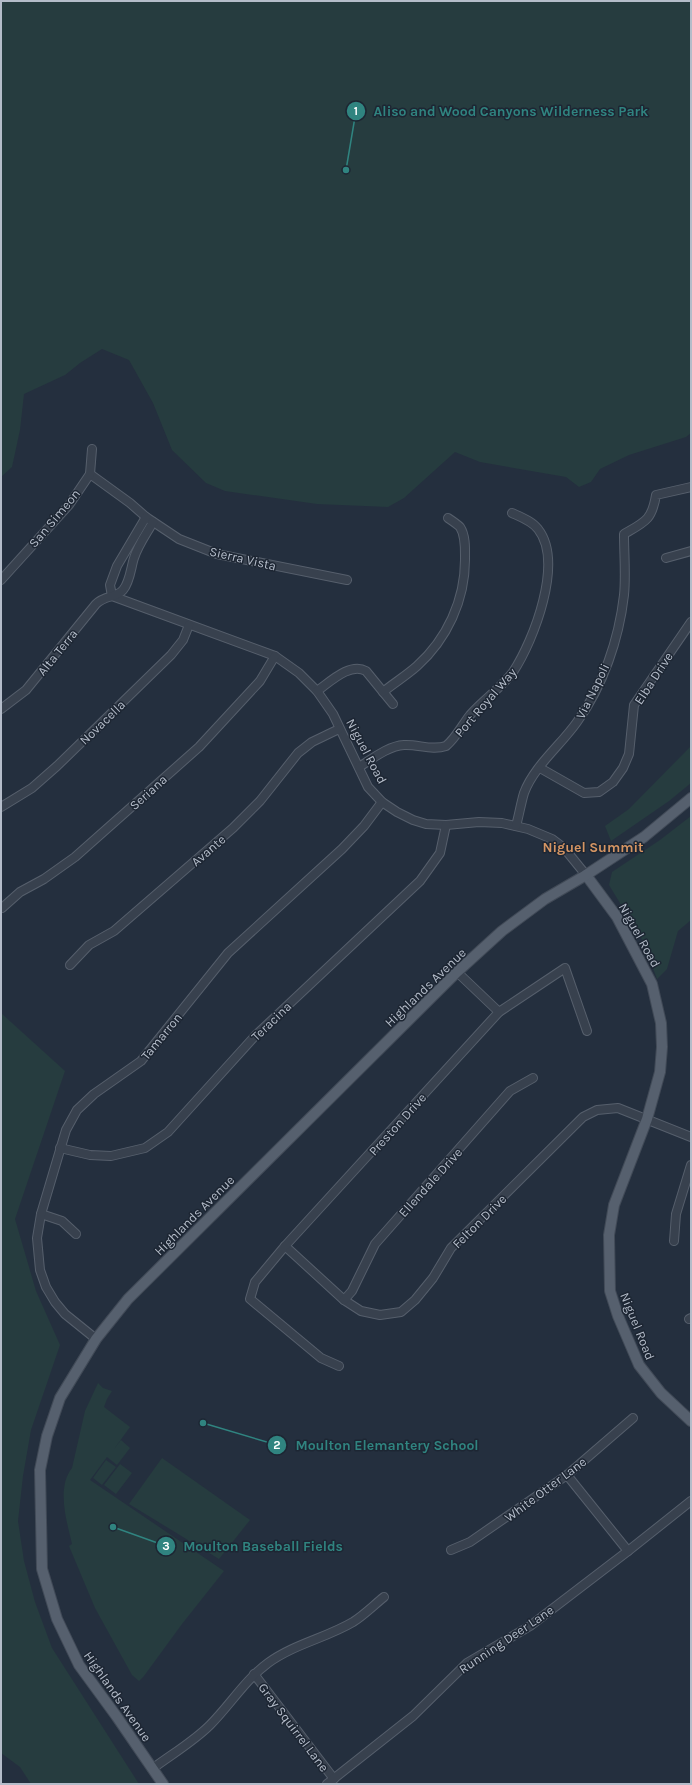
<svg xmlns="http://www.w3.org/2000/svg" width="692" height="1785" font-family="Karla,sans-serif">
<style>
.green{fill:#263c3f}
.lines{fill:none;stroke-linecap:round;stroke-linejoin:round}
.minor-casing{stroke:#565f6c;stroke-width:10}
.major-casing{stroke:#414a57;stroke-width:12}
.minor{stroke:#38414e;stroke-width:8}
.major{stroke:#56606e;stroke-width:10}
.labels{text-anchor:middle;stroke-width:3;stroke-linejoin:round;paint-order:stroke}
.street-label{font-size:13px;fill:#b4bcc9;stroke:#1d2633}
.neighbourhood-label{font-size:14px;font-weight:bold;fill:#d59563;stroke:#1d2633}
.leader{fill:none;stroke:#308480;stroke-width:1.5}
.callout-dot{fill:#308480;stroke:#1d2633;stroke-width:1.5}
.mark-label{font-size:12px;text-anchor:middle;font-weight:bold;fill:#fff}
.callout-label{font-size:14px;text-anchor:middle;font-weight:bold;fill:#308480;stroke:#1d2633;stroke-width:3;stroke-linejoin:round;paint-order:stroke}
</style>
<rect width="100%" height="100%" fill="#242f3e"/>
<g class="green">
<path d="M1,1H691V433L686,437L629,455L600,469L591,482L579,487L566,477L480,462L455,452L404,498L388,507L317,504L225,491L206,483L172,450L153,403L129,360L102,349L80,363L65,375L24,394L20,430L12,467L1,477Z"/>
<path d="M691,746V783L669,801L611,841L605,826L629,809Z"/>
<path d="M691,816V920L678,931L667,969L657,979L643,941L609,885L612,872L660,840Z"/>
<path d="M1,1013L65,1071L15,1219L36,1291L60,1345L31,1430L23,1476L18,1521L24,1561L35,1602L52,1648L139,1784H31L20,1767L1,1753Z"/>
<path d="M98,1383L103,1388L112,1391L107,1399L104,1407L130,1427L114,1449L121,1440L130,1448L117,1465L107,1457L90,1480L224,1571L182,1624L144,1676L139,1681L132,1675L95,1608L69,1546L72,1544C67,1522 56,1488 72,1468L85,1411Z"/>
<path d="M162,1458L250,1520L219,1559L129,1504Z"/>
<path d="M106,1460L116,1467L102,1485L93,1478Z"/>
<path d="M120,1464L132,1473L116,1494L104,1485Z"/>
</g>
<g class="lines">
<defs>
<g id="minor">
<path d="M90,474L130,503L146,517L179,539L217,554L347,580"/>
<path d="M666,558L691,551"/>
<path d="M1,580L69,505L90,474L92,449"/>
<path d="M112,596L275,656L299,673L317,691L333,714L368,787L382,802L397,812L413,820L426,824L446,825L479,822L502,823L528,829L552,839L564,848L586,875"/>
<path d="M112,596L110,585L117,566L146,517"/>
<path d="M317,691C330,682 350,662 366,671L393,704"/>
<path d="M383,692C394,683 407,675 417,666C447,639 465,600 465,560C465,550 466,536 460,527C457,524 451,520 448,518"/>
<path d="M1,709L26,690L96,604C105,595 116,598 123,590C130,582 131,567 134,558C138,545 147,533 153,522"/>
<path d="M359,767C372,759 388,746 404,745C418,744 432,751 446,746C456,738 462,725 470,715C483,700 501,688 513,672C534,640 564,562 538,529C532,521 521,517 512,513"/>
<path d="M540,768L584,793L599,792L613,782L623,768L629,754L634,705L691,622"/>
<path d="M1,807L32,788L57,766L171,655L183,640L189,625"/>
<path d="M516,826C519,815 521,803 524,793C534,766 561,745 577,722C603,686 619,639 624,595C626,576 624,554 624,534C645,522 652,520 656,495L691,487"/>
<path d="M2,908L20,892L44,879L75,857L199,747L260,681L275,656"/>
<path d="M70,965L89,945L114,931L233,828L260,801L298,753L312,742L339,729"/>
<path d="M457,972L499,1012"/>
<path d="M60,1148L90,1155L111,1156L145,1148L168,1132L255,1036L420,881L440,853L446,825"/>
<path d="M41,1214L62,1221L76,1234"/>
<path d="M674,1241L676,1214L691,1165"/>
<path d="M285,1246L344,1300L361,1311L380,1315L401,1312L415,1300L433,1278L451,1248L583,1117L597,1110L618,1108L691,1137"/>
<path d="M344,1300L352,1291L375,1244L510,1091L533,1078"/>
<path d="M689,1319L691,1318"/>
<path d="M96,1339L65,1314L55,1302L46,1287L40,1270L37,1238L41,1214L66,1130L77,1110L94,1094L141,1061L228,953L342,849L364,826L382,802"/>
<path d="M339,1366L321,1358L250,1299L255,1282L285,1246L499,1012L565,968L587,1031"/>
<path d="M567,1475L628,1551"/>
<path d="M451,1550L470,1542L567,1475L633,1418"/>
<path d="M254,1674L334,1779"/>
<path d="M152,1769C172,1754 193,1742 210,1725C230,1705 245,1680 268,1663C294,1644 326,1638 353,1622C364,1615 374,1605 384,1597"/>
<path d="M327,1784L413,1716L467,1663L530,1626L628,1551L691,1501"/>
</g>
<g id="major">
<path d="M586,875L617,917L652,984L661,1023L662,1047L660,1072L647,1119L614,1205L609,1235L610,1291L618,1316L639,1365L661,1393L691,1421"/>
<path d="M163,1784L117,1717L79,1665L57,1619L42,1569L40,1470L47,1436L60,1398L96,1339L128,1299L457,972L502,931L545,899L586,875L644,837L691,798"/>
</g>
</defs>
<use href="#minor" class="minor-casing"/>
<use href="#major" class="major-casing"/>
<use href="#minor" class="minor"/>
<use href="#major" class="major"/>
</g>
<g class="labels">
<g class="street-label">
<text transform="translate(54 518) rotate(-50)" y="5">San Simeon</text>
<text transform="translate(243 558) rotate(13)" y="5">Sierra Vista</text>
<text transform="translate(57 652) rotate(-51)" y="5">Alta Terra</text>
<text transform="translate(653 678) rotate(-57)" y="5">Elba Drive</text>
<text transform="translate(592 691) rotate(-64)" y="5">Via Napoli</text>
<text transform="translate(485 702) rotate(-49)" y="5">Port Royal Way</text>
<text transform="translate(102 722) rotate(-44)" y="5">Novacella</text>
<text transform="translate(367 751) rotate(62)" y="5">Niguel Road</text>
<text transform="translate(148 792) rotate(-42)" y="5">Seriana</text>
<text transform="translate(208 850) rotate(-41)" y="5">Avante</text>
<text transform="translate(640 935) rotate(61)" y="5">Niguel Road</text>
<text transform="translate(425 987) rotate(-44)" y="5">Highlands Avenue</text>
<text transform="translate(271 1021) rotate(-44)" y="5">Teracina</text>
<text transform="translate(161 1036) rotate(-51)" y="5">Tamarron</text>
<text transform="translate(397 1124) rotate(-48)" y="5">Preston Drive</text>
<text transform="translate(430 1182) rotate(-48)" y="5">Ellendale Drive</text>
<text transform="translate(194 1215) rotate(-45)" y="5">Highlands Avenue</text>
<text transform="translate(479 1221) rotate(-45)" y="5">Felton Drive</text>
<text transform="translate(638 1326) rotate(68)" y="5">Niguel Road</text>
<text transform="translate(545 1489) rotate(-37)" y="5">White Otter Lane</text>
<text transform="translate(506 1639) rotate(-34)" y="5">Running Deer Lane</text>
<text transform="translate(118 1696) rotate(55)" y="5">Highlands Avenue</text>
<text transform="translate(294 1727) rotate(53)" y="5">Gray Squirrel Lane</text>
</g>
<g class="neighbourhood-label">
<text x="593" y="852">Niguel Summit</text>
</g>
</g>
<path class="leader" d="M346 170L356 111M203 1423L277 1445M113 1527L166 1546"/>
<g class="callout-dot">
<circle cx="346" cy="170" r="4"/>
<circle cx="203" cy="1423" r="4"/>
<circle cx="113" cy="1527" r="4"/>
<circle cx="356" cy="111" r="10"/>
<circle cx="277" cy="1445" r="10"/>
<circle cx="166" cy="1546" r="10"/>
</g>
<g class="mark-label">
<text x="356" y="115">1</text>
<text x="277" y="1449">2</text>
<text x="166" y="1550">3</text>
</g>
<g class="callout-label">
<text x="511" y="116">Aliso and Wood Canyons Wilderness Park</text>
<text x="387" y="1450">Moulton Elemantery School</text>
<text x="263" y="1551">Moulton Baseball Fields</text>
</g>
<rect width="692" height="1785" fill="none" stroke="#b4bcc9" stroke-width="4"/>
</svg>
